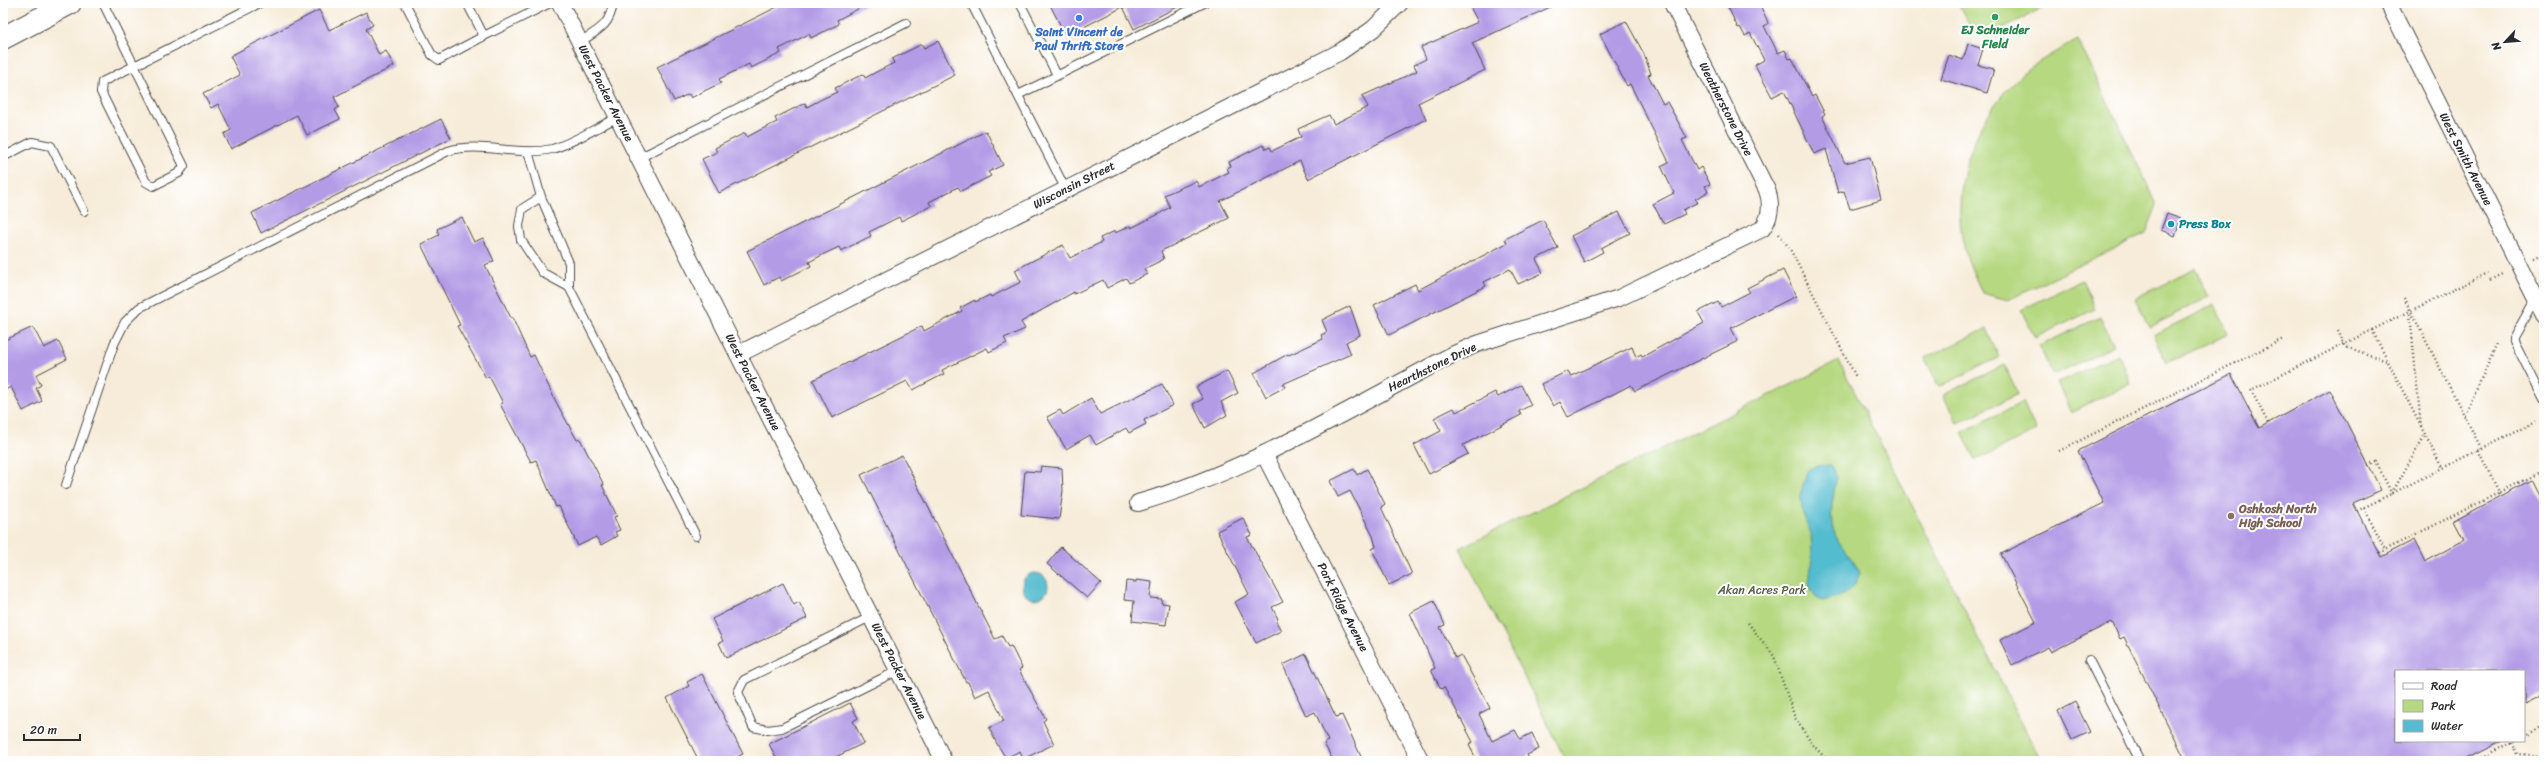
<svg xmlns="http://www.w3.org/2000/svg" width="2547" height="764" font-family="Sriracha,sans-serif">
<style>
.green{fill:#b5d880;stroke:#708256}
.water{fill:#53bccf;stroke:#3f747d}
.building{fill:#b39be6}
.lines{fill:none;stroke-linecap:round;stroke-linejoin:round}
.service-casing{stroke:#4a4845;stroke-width:10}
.minor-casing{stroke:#4a4845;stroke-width:18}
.primary-casing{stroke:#4a4845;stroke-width:24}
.path{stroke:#4a4845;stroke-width:2.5;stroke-dasharray:1 3;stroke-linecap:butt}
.service{stroke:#fff;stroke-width:8}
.minor{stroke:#fff;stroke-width:16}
.primary{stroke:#fff;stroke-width:22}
.leisure-dot{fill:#2e9e5b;stroke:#fff;stroke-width:1.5}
.shop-dot{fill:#3f7fe0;stroke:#fff;stroke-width:1.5}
.culture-dot{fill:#0f9aa8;stroke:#fff;stroke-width:1.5}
.education-dot{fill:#8d6e63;stroke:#fff;stroke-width:1.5}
.labels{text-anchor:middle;stroke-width:4;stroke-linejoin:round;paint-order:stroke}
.leisure-label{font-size:12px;font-weight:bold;fill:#27864d;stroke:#fff}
.shop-label{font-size:12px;font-weight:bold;fill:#366cbe;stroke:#fff}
.street-label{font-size:12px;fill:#2b2b2b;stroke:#fff}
.culture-label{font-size:12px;font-weight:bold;fill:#0d838f;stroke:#fff;text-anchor:start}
.education-label{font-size:12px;font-weight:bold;fill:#785e54;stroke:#fff;text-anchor:start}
.park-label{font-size:12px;fill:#545f44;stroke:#fff}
</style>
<rect width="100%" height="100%" fill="#fff"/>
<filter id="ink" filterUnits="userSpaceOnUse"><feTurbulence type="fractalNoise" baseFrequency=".025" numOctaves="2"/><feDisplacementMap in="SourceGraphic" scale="8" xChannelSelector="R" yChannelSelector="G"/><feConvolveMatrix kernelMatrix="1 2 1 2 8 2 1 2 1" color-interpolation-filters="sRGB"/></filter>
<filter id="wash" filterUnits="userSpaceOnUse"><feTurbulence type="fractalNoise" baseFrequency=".012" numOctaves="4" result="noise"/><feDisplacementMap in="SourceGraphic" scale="16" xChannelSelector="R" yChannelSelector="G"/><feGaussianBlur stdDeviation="0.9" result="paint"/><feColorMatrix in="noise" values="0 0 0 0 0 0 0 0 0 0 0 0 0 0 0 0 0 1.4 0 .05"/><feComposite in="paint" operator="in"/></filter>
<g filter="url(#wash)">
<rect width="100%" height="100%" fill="#f7ecd9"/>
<g class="green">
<path d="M1958,3H2052L1987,36L1972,30Z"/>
<path d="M2078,40L2157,205L2146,233L2008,300L1982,293C1975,276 1966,259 1963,242C1951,184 1975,119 2017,79C2035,62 2057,51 2078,40Z"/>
<path d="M2195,269L2209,297L2149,327L2135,298Z"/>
<path d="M2082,280L2095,309L2035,338L2021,310Z"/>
<path d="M2214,305L2228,334L2167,363L2153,335Z"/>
<path d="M2100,317L2114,346L2053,375L2039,346Z"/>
<path d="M1986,329L1999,357L1939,387L1925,358Z"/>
<path d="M2118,354L2131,383L2071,412L2057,383Z"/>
<path d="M1839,361L2041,761H1566L1460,548Z"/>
<path d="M2004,365L2018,394L1957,423L1943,395Z"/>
<path d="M2023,402L2036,431L1976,460L1962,432Z"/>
</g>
<g class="water">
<path d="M1830,465L1837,476C1833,499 1826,521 1839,542C1847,554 1854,560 1860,573C1851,595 1844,596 1822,601L1816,597L1809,585L1812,556L1811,534L1803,514L1800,495L1808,470L1815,466Z"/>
<circle cx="1035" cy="586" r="13"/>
</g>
<g id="blocks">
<g class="building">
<path d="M785,3H869L837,20L839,24L811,38L809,34L779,49L781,53L751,68L749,64L719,79L721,83L706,90L691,98L689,94L674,101L657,67Z"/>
<path d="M1049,3H1185L1134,29L1123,7L1066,36Z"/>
<path d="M1468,3H1559L1472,43L1485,70L1418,103L1426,119L1308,179L1300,161L1220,201L1229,218L1161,251L1164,259L1144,269L1147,274L1129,283L1126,278L1107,288L1103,280L1074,294V292L1021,322L1025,329L1004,338L1007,343L989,352L987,348L942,370L944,374L913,390L907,381L832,418L813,380L922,326L924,331L962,311L960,308L975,300V302L990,295L991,297L1021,282L1015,270L1063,245L1070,258L1102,242L1100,238L1115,231V233L1130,226L1131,228L1159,214L1170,207L1164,195L1196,181L1199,187L1229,172L1227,168L1231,166L1229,162L1263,145L1266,149L1270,147L1272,151L1301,137L1298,129L1313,122L1329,115L1334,124L1368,107L1362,96L1417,71L1414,65L1426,59L1421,47L1478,22Z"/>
<path d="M1726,3H1759L1767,20L1768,24L1764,26L1778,53L1785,50L1789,59L1792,58L1812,97L1815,95L1825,114L1822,116L1845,163L1870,157L1881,200L1850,209L1844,191L1838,193L1826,149L1814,154L1784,91L1772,97L1755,65L1764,60L1750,33L1745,36L1740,27L1738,28Z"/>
<path d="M319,10L329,30L366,12L373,25L366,29L379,55L386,51L394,66L334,97L339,107L335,110L340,119L307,135L297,115L231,149L224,134L231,130L218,104L211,108L203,94L240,75L230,56Z"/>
<path d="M1626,21L1644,54L1651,74L1648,75L1663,104L1667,102L1687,138L1682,140L1697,170L1701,167L1710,184L1705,186L1708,192L1695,199L1698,202L1683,210L1685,214L1664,224L1653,204L1674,193L1661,166L1669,162L1630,84L1627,86L1600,34Z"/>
<path d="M938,41L955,75L719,193L702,159L717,152L715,148L745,133L747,137L762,129L777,122L775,118L805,103L807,107L822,99L837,92L835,88L863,74L865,78L880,70L894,63L892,59L922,44L924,48Z"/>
<path d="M1968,44L1983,49L1978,65L1994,69L1987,93L1941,79L1949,55L1963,60Z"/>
<path d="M441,119L451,138L261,233L252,213Z"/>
<path d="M986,131L1003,165L988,172L991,176L961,191L958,187L929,202L931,206L901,221L899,217L869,232L871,236L841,251L839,247L824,254L809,262L811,266L781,281L779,277L764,285L747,251Z"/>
<path d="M1619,212L1630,233L1601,248L1603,252L1584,262L1571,236Z"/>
<path d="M2167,213L2181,218L2175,236L2161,230Z"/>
<path d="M462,217L474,242L483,238L494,261L485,265L511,318L512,317L530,357L534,355L556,402L577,440L580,439L604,485H602L617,516L614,517L620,530L615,532L617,536L601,545L596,537L578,546L559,506L556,507L536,460L531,462L500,404L503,403L489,376L486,378L457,326L460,325L421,244L439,235L437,229Z"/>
<path d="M1543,220L1558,248L1536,259L1543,273L1518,284L1510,269L1484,282L1486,286L1389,335L1374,305L1415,284L1418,290L1507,243L1505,239Z"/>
<path d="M1783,270L1796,296L1731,328L1738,341L1635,391L1631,385L1568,417L1560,402L1553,406L1541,384L1568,371L1571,376L1632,347L1636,357L1641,354L1642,357L1704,323L1698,312L1718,302L1721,307L1750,292L1747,288Z"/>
<path d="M1350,306L1360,335L1346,342L1351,354L1283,384L1285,387L1266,397L1254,373L1288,354L1289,355L1323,339L1321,335L1327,332L1322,320Z"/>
<path d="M33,327L44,348L58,341L67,359L36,375L41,385L36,388L42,401L23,411L11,387L3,391V341Z"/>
<path d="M1227,371L1238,393L1221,402L1227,415L1205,428L1193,404L1203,399L1196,387Z"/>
<path d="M2231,374L2259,428L2330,390L2381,490L2353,503L2381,557L2414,540L2425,562L2464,540L2454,521L2531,480L2544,506V694L2524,704V671H2396V741H2502L2462,761H2186L2124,637L2120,639L2112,622L2051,652L2048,647L2012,665L2000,640L2036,622L2001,554L2104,503L2078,451Z"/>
<path d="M1162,384L1173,405L1144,420L1146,424L1129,433L1126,428L1096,445L1090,435L1066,449L1047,417L1060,410L1063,415L1091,398L1100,414Z"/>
<path d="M1521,385L1531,405L1519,411L1521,415L1463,445L1468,454L1429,474L1414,445L1441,431L1434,418L1454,408L1456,412L1495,392L1498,397Z"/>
<path d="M902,455L995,639L1002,636L1008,647L1011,646L1022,668L1019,670L1046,719L1043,721L1054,744L1023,759L1020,751L1006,758L997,744L989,728L1004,721L989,690L975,697L968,682H966L861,475Z"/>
<path d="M1041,466L1062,468L1063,491L1059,519L1021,515L1025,471L1040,472Z"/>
<path d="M1354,469L1357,475L1367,469L1385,504L1381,507L1412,574L1389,585L1372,549L1376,547L1373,536L1350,491L1338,497L1330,481Z"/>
<path d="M1243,518L1252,535L1247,537L1283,602L1272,607L1278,619L1276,621L1281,631L1256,643L1235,602L1249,594L1217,531Z"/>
<path d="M1061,547L1101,583L1087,598L1047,564Z"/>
<path d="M1136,580L1152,582L1150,598L1162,599L1161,603L1169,604L1166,625L1132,621L1134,601L1124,600L1126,581L1136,582Z"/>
<path d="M783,583L794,605L799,602L807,618L726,658L719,643L723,641L712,619Z"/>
<path d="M1434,601L1445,625L1440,627L1455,658L1461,655L1490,708L1479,714L1492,741L1515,730L1520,739L1532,733L1539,749L1527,755L1530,761H1477L1469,744L1473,742L1444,687L1441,689L1431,670L1435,668L1410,613Z"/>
<path d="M1306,654L1336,717L1342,715L1363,761H1333L1324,743L1328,741L1315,712L1306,716L1283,665Z"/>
<path d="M702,674L743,754L729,761H699L667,698L689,686L687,682Z"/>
<path d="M2075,702L2090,732L2072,740L2058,711Z"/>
<path d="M850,703L858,718L853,721L864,743L828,761H778L769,744Z"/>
</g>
</g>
</g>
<g filter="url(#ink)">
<use href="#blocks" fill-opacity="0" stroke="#4a4845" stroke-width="1"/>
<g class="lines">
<defs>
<g id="service">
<path d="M103,3L184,166L179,173L153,186L146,182L101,92L102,82L260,3"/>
<path d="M405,3L432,55L439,60L484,36"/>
<path d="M467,3L484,36L550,3"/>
<path d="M971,3L1066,190"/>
<path d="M1020,3L1057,75"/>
<path d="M580,42C598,30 610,26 613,3"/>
<path d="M1018,95L1204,3"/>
<path d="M528,151L541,197L569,263V287L696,536"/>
<path d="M3,157L32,142L51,146L84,211"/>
<path d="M639,158L906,23"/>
<path d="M541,197L522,209L519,226L521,240L543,273L569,287"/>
<path d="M2536,298L2513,339L2544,400"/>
<path d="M66,485L114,344L125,322L139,308L448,151C481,141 518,157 552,149C571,144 600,126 618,117"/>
<path d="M872,616L744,680L738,692L753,727L768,730L782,728L899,670"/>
<path d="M2089,660L2140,761"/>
</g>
<g id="minor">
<path d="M560,3L944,761"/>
<path d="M2388,3L2544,315"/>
<path d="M739,354L1340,52L1373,29L1400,3"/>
<path d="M1264,454L1421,761"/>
<path d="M1138,503C1249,471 1350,408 1452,355L1477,344L1619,298L1762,229C1771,217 1772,204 1767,190L1672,3"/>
</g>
<path id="primary" d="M3,38L70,3"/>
</defs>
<use href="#service" class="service-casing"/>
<use href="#minor" class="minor-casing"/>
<use href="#primary" class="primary-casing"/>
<g class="path">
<path d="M1779,234L1790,249L1856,377"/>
<path d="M2533,258L2544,253"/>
<path d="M2490,280L2504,273"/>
<path d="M2404,298L2481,448"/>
<path d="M2410,314L2421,426"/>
<path d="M2338,330L2346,347L2387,361"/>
<path d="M2372,330L2487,273"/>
<path d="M2465,415L2497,344"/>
<path d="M2268,423L2251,390L2372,330L2442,468"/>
<path d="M2478,450L2501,496"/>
<path d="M2059,451L2283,339"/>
<path d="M2368,466L2376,462L2392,494"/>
<path d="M2392,493L2425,435"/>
<path d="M2364,508L2385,550"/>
<path d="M2357,511L2536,421"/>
<path d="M2379,553L2544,470"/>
<path d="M1748,623L1774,656L1795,718L1812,744L1828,761"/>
<path d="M2524,736L2544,725"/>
<path d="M2511,742L2517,754L2544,756"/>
<path d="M2474,761L2514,741"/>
</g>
<use href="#service" class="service"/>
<use href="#minor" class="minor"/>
<use href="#primary" class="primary"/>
</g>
</g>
<circle class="leisure-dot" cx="1995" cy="17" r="4"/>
<circle class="shop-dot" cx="1079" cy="18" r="4"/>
<circle class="culture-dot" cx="2171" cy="224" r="4"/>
<circle class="education-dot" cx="2231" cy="516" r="4"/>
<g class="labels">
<g class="leisure-label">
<text x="1995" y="34">EJ Schneider<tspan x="1995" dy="14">Field</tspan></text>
</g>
<g class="shop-label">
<text x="1079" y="36">Saint Vincent de<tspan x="1079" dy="14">Paul Thrift Store</tspan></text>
</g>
<g class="street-label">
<text transform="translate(606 93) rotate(63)" y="4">West Packer Avenue</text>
<text transform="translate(1726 109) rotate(63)" y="4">Weatherstone Drive</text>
<text transform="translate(2466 159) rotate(63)" y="4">West Smith Avenue</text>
<text transform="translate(1074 185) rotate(-27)" y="4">Wisconsin Street</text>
<text transform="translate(1432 367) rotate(-26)" y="4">Hearthstone Drive</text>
<text transform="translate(753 382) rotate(63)" y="4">West Packer Avenue</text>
<text transform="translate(1343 607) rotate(63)" y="4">Park Ridge Avenue</text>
<text transform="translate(899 671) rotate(63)" y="4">West Packer Avenue</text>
</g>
<g class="culture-label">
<text x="2179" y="228">Press Box</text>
</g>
<g class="education-label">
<text x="2239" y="513">Oshkosh North<tspan x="2239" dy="14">High School</tspan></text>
</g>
<g class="park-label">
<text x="1762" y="594">Akan Acres Park</text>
</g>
</g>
<rect width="2547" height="764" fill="none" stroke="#fff" stroke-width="16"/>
<rect x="2395" y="670" width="130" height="72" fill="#ffffff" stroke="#aaaaaa"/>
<rect x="2403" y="683" width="20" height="6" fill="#ffffff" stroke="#aaaaaa"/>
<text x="2431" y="690" font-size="12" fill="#2b2b2b">Road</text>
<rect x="2403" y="700" width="20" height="12" fill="#b5d880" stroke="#aaaaaa"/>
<text x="2431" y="710" font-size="12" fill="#2b2b2b">Park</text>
<rect x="2403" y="720" width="20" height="12" fill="#53bccf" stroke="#aaaaaa"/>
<text x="2431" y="730" font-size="12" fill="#2b2b2b">Water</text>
<g transform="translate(2505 42) rotate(244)" stroke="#ffffff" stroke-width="3" paint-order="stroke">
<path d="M0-3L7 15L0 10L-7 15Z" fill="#2b2b2b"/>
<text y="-6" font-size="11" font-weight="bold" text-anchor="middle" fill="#2b2b2b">N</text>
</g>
<path d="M24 734v6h56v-6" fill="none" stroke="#2b2b2b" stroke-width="2"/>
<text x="30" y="734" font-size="12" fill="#2b2b2b" stroke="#ffffff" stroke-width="3" paint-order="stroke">20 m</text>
</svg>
